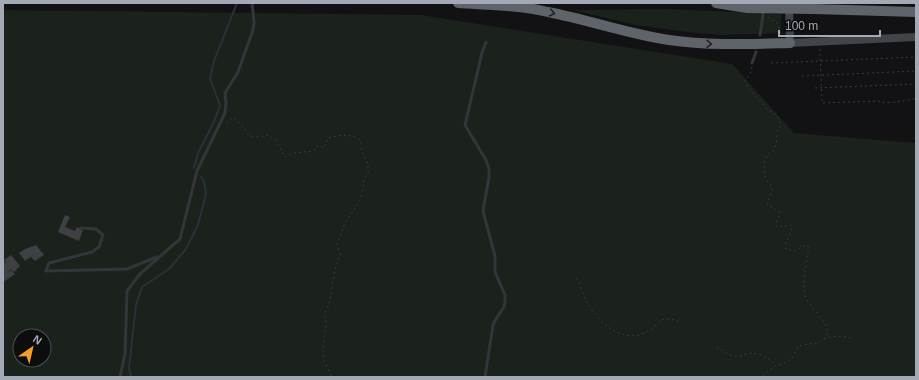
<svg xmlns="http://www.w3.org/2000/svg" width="919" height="380" font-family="Helvetica,sans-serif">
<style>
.green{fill:#1a221b;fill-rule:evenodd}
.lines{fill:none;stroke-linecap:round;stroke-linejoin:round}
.stream{stroke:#283238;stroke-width:2}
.building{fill:#3e4044}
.path{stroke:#393c40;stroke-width:1;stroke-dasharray:2 3;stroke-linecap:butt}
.service{stroke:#333539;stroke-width:3}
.secondary{stroke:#414449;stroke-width:8}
.motorway{stroke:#5f636a;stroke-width:10}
.motorway-bridge{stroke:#5f636a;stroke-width:10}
.oneway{stroke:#222226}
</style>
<rect width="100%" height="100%" fill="#121214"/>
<g class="green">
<path d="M667,9L781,14V33L721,35L687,32L635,25L573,10Z"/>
<path d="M3,10L421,15L732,64L794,133L916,143V377H3ZM20,336H44V360H20Z"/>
</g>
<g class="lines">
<g class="stream">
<path d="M194,168L198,153L214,122L220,105L210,79L214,61L237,3"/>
<path d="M131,377L129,368L136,305L142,287L169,269L186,249L198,225L206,194L204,181L201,177"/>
</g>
</g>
<g class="building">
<path d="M65,215L70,217L65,227L75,231L77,227L83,230L79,241L58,232Z"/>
<path d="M36,245L44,255L35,261L31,257L35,254L25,261L19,253L25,249Z"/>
<path d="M11,255L20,266L14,272L11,269L7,273L11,270L15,274L5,281L3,279V262L4,261L9,266L4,260Z"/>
</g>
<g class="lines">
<g class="path">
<path d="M768,17L777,23L781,34"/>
<path d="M820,49L822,103L878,101C887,105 905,100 916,99"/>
<path d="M771,63L916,57"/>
<path d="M752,67L751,72L745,81L746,85L767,109L775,114L780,121V127L777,133L776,145L774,150L767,155L764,163L765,178L771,185L772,191C766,207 764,203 779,211L780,214L776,223V226L779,227L791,225C794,235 783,240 786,249L794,251L806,245L808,246C809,250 807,254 807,258C805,270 803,283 805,295C808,309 842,329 820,342C813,345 806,343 799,346L791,359L786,363L775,366L761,377"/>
<path d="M802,76L916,71"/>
<path d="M815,88L916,84"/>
<path d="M226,123L233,118L240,123L250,136L259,137L267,135L276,141L285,157L294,153L314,151L317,146L324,148L328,138C339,135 352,133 361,141V150L368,164V173L364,180L361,199L345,223L337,244L340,255L335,269L329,305L325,313L326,325L323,350L324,361L332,377"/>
<path d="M577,278C581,287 584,298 589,306C601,324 622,343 645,333C661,325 659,313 679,322"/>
<path d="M824,339C832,336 842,336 851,338"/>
<path d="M717,347C722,350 728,355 734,356C739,357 742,355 746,354C757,351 768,357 775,365"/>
</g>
<g class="service">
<path d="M760,35L763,15L762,3"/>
<path d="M752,63L756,52"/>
<path d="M81,228L96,229L103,235L99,247L92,252L49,263L46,271L127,269L157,257"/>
<path d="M120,377L125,354L127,291L140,274L180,239L197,171L225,113L226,104L225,93L238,72L253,30L254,22L252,3"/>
<path d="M485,377L493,325L496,319L504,307L505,301V295L495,272V256L483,211L489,177V169L486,160L465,125L482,53L486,42"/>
</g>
<path class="secondary" d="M789,3L790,43L916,37"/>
<g class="motorway">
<path d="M458,3C488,5 519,5 548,12C589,20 628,34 669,40C709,46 750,44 790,43"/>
<path d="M814,9L916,12"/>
</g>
<path class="motorway-bridge" d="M716,3L747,8L814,9"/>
</g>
<defs><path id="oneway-chevron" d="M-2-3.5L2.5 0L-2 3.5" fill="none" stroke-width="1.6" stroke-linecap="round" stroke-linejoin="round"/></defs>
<g class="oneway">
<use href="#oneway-chevron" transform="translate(552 13) rotate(12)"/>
<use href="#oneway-chevron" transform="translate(709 44) rotate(3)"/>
</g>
<rect width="919" height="380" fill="none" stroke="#a3aab5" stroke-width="8"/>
<g transform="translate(32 348) rotate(34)"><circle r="19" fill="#0d0d0f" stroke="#494c51"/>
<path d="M0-3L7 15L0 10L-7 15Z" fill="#f59c29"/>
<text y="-6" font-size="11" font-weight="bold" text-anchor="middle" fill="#a3aab5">N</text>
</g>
<path d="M779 30v6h101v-6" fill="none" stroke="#a3aab5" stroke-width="2"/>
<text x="785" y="30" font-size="12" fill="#a3aab5" stroke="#0d0d0f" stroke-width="3" paint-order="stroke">100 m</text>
</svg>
